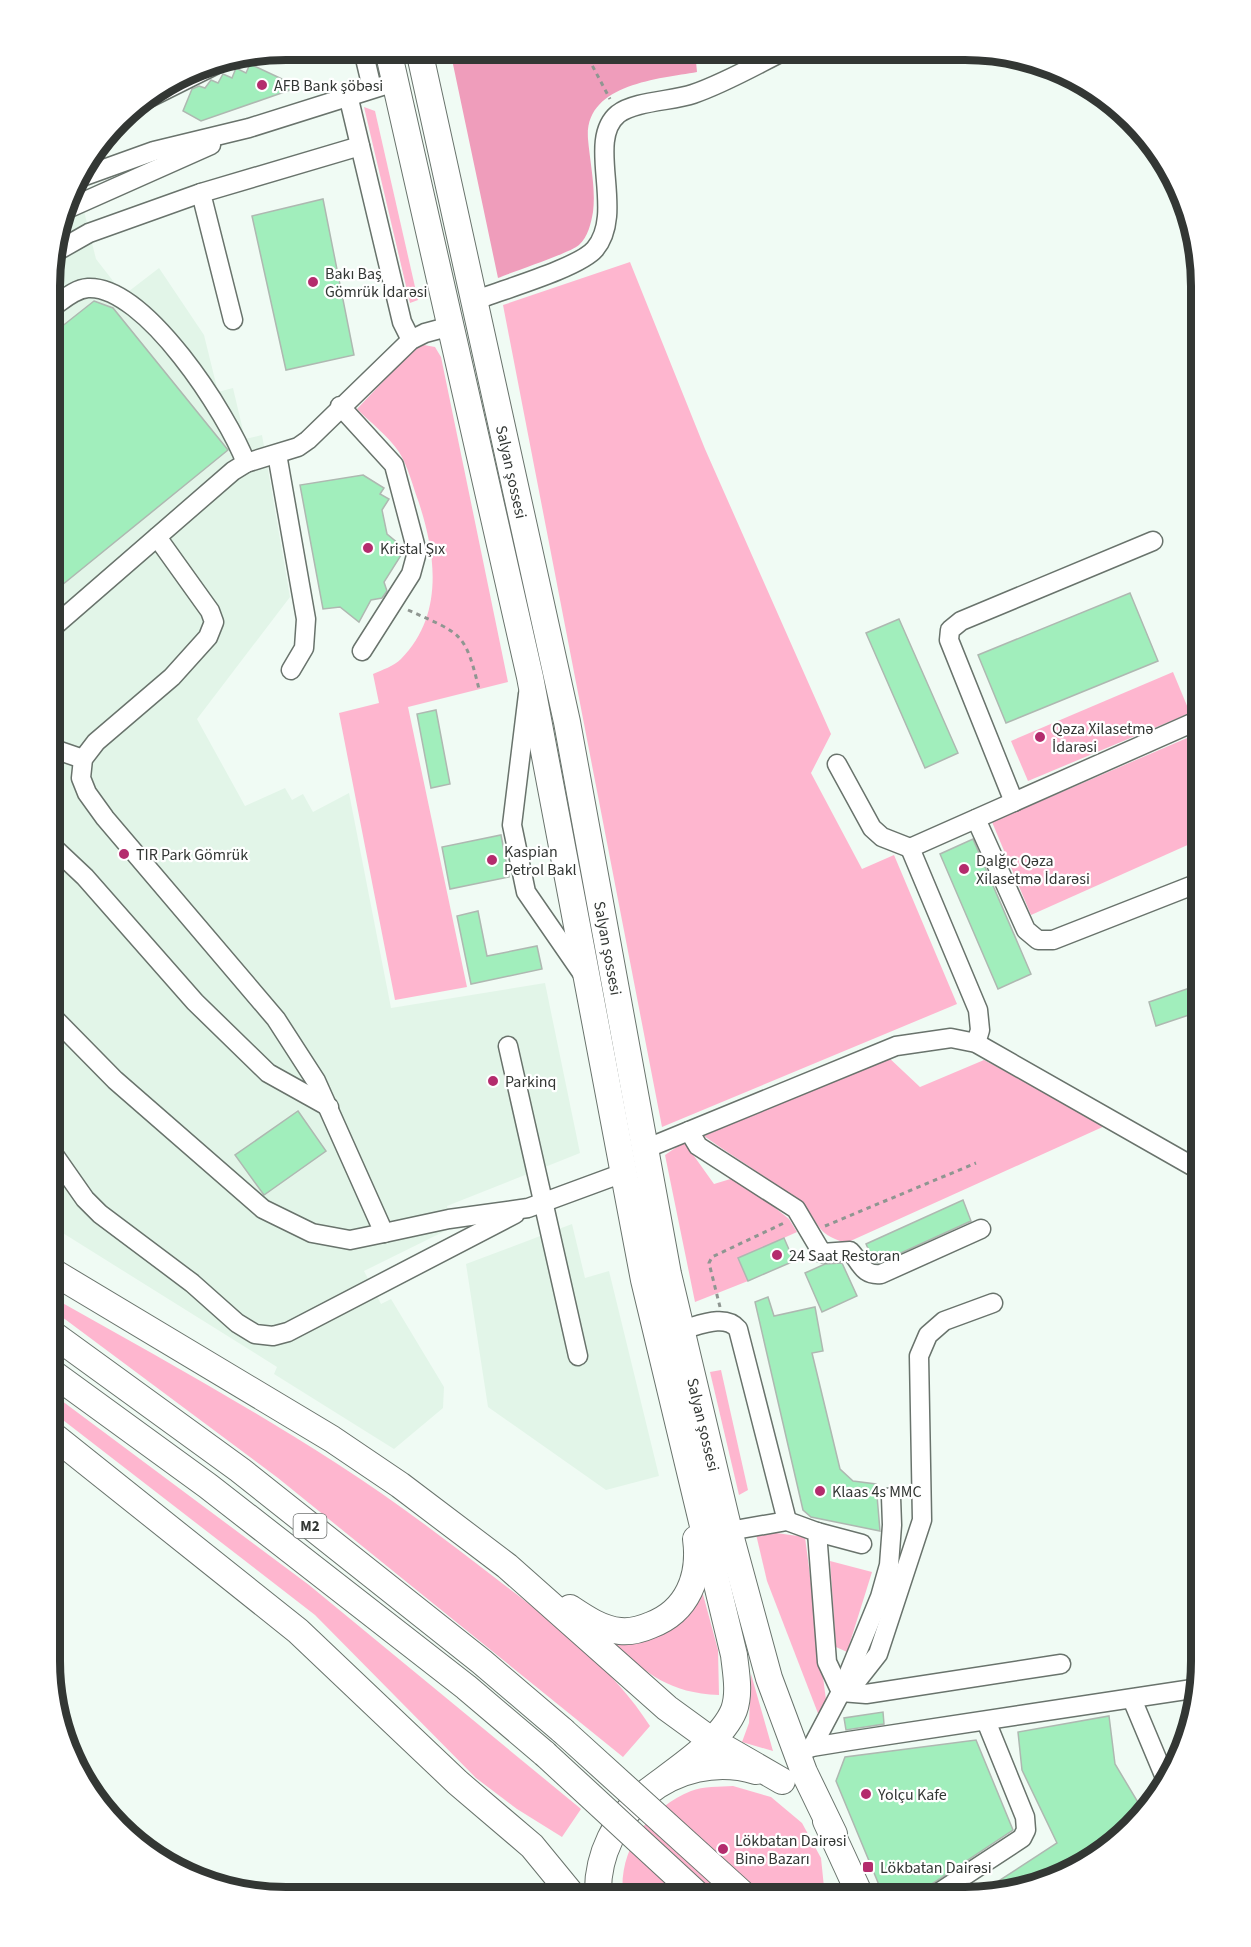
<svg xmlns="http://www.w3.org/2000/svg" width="1251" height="1947" font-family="'Source Sans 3',sans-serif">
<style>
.built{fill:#e2f5e8}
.green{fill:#feb6cf}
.forest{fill:#ef9dbb}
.building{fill:#a1eebc;stroke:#aeb8b1;stroke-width:1.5}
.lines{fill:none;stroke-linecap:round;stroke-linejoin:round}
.minor-casing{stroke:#69736c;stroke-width:21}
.highway-casing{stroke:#69736c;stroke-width:28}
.path{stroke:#8f9691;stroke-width:3;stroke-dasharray:4.5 4.5;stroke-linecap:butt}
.minor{stroke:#fff;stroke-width:18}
.highway{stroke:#fff;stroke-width:26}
.highway-bridge-casing{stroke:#69736c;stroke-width:28;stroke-linecap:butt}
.highway-bridge{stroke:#fff;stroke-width:26}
.poi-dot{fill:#b42c6d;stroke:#fff;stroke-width:2}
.labels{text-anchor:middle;stroke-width:4.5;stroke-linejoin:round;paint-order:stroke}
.shield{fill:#fff;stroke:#707371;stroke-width:1.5}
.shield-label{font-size:15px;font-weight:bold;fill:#333734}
.poi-label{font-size:16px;fill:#333734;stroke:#fff;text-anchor:start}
.street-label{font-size:16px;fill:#333734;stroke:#fff}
.rim{fill:none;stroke:#333734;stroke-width:8}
</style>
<rect width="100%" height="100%" fill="#f0fbf4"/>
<g class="built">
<path d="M76,179L96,259L124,295L159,268L204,335L218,392L233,388L245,439L262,435L290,597L197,719L245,806L285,788L292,800L303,794L313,812L349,793L391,1008L545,983L580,1153L447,1206L449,1229L364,1271L381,1304L391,1299L444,1387L443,1408L394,1449L274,1374L277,1367L50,1225L51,256Z"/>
<path d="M572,1224L585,1278L609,1271L659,1476L606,1490L488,1407L466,1264Z"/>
</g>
<g class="green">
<path d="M364,107L375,111L418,300L410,303Z"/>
<path d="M630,262L705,449L831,734L811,773L862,869L894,855L957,1004L662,1127L503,305Z"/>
<path d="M424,345L435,347L441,357L508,682L408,707L467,987L395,1000L339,713L379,703L373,674C382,670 394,666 401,659C444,616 436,555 419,503C413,487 408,466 399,452C388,436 370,422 357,409L413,350Z"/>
<path d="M1173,672L1190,713L1028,781L1011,741Z"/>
<path d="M1201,732V839L1031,915L992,822Z"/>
<path d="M887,1056L920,1087L984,1060L1107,1125L846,1243C812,1233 821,1220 799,1202C769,1178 735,1158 704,1136Z"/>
<path d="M684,1142L714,1184L737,1177L789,1219L797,1232L739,1258L748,1281L695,1302L665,1155Z"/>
<path d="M50,1296C146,1350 243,1403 336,1463C391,1498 442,1537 494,1577C551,1621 611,1665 650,1726L623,1757L278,1478L50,1308Z"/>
<path d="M721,1370L748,1490L739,1495L710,1372Z"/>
<path d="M50,1392L309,1585L581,1809L562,1837L517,1809L476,1778L315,1615L50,1410Z"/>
<path d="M755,1530L805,1537L826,1700L819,1716L767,1581Z"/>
<path d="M830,1561L872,1572L847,1652L836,1647Z"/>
<path d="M701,1587L718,1650L719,1695C669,1693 648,1674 612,1643L642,1641Z"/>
<path d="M751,1674L773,1751L742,1742L749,1723Z"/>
<path d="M733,1786L771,1797L802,1823L821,1858L825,1897H623C618,1849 648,1809 691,1791C703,1786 720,1787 733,1786Z"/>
</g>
<path class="forest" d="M450,50L695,51L697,72C658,79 584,84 588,139C590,163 596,188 593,212C591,223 588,237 579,245C570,253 512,272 498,278Z"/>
<g class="building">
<path d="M250,64L299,87L201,121L183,111L192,89L199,86L205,88L211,80L218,83L223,74L232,78L236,68L246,73Z"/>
<path d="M323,199L354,355L286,370L252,216Z"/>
<path d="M94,301L113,308L228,450L51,594V335Z"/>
<path d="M363,475L384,488L380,494L389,499L382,510L387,534L405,549L384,582L387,591L382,598L371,600L359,622L340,607L323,609L300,485Z"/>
<path d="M1130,593L1158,661L1006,723L978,655Z"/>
<path d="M899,619L958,753L925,768L866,633Z"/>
<path d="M436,710L450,784L431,788L417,714Z"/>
<path d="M501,835L509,877L450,889L442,847Z"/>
<path d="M973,839L1031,974L998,989L940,854Z"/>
<path d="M478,911L487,956L537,946L542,969L471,984L457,916Z"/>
<path d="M1201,984V1011L1156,1026L1149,1002Z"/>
<path d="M298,1111L326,1151L264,1195L235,1155Z"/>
<path d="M963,1200L971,1221L879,1263L874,1262L866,1244Z"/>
<path d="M784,1238L794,1261L748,1281L738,1258Z"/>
<path d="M842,1263L857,1296L822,1312L805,1273L825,1264Z"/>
<path d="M768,1297L774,1316L815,1307L823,1351L812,1353L840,1469L853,1481L876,1484L880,1531L811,1517L803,1510L755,1302Z"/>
<path d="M883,1712L884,1724L846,1730L844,1718Z"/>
<path d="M1109,1716L1115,1764L1139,1804L1141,1816L1109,1848L1056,1879L977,1895L1057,1843L1022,1770L1018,1732Z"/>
<path d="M976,1740L1013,1830L912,1897H884L836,1781L845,1757Z"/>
</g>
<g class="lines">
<defs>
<g id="minor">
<path d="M363,50L372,88"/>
<path d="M275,52L318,50"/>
<path d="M348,95L402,322L411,340"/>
<path d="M141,102L219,63"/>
<path d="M76,179L154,151L249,128L395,82"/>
<path d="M65,210L211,145"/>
<path d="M52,254L89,233L201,193"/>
<path d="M474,301C501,290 579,268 595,249C626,212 585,141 618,114C635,101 673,101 693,94C725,83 754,66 784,51"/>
<path d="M51,308C62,301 74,289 88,288C145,285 228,415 246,463"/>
<path d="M233,320L201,193L360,146"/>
<path d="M340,406L394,465L417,552L411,574L362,651"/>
<path d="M277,454L306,619L304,648L291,670"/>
<path d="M157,537L210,611L214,622L208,637L172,677L96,742L83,759L81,778L87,793L105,818L276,1019L316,1081L384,1233L449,1219L528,1208L623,1173"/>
<path d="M51,629L233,471L246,463L298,447L308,440L411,340L425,333L451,326"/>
<path d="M528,694L512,825L526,892L584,976"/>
<path d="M51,748L83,759"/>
<path d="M837,764L872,828L882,837L910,848"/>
<path d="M1014,802L949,640L950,630L961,621L1153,541"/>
<path d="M976,819L1026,930L1038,940H1053L1201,882"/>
<path d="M51,845L85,877L195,1002L268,1073L329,1107"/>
<path d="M50,1014L115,1080L263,1209L312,1233L350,1240L384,1233"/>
<path d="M976,1043L980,1030L978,1010L910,848L1201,719"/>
<path d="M508,1046L578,1356"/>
<path d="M689,1131L698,1146L796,1209L822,1253L850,1251C861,1262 862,1276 881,1274L981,1229"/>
<path d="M50,1149L85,1199L100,1214L192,1283L237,1323L255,1334L273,1336L288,1332L515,1214"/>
<path d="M645,1149L896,1046L951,1038L976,1043L1201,1171"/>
<path d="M681,1330C698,1326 725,1313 738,1329L787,1521"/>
<path d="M729,1531L787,1521L817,1532L827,1662L841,1692L856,1682L878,1654L922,1520L919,1356L928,1335L944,1321L993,1303"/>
<path d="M817,1532L862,1544"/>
<path d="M841,1692L866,1694L1061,1664"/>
<path d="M1132,1699L1166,1780"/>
<path d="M812,1747L841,1692L880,1597L889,1565L892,1525L891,1497"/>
<path d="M796,1754L812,1747L849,1741L1199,1688"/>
<path d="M932,1897L1022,1838L1026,1830L1025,1817L986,1721"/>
</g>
<g id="highway">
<path d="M388,50L530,677L644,1280L734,1655C736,1673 740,1693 734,1710C721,1743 669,1774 642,1796"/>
<path id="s1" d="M419,50L567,722L668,1274L729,1531L769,1678L804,1772L834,1834"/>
<path d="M50,1270L332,1439L400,1485L507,1566L667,1708L711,1740L782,1781"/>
<path d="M50,1332L240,1470L482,1662L563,1731"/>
<path d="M50,1371L208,1486L466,1687L545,1754"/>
<path d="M50,1433L298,1631L457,1782L532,1846L573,1896"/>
<path d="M570,1608C585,1618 601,1629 620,1631C630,1632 642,1629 651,1625C688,1611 701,1576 696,1539"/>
<path d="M826,1821L861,1897"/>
<path d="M598,1896C595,1814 676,1747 756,1771"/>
</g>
</defs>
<use href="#minor" class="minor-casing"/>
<use href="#highway" class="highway-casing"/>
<g class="path">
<path d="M584,50L610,99"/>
<path d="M408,610C461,634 465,631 479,689"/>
<path d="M825,1226L976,1163"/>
<path d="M720,1307L709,1263L712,1257L784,1223"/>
</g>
<use href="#minor" class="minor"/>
<use href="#highway" class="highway"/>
<defs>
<g id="highway-bridge">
<path d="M563,1731L746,1897"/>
<path d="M545,1754L700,1897"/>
</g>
</defs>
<use href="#highway-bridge" class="highway-bridge-casing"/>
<use href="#highway-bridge" class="highway-bridge"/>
</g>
<g class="poi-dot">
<circle cx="262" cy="85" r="6"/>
<circle cx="313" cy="282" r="6"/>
<circle cx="368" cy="548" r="6"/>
<circle cx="1040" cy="737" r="6"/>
<circle cx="124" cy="854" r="6"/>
<circle cx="492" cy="860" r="6"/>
<circle cx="964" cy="869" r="6"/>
<circle cx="493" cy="1081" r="6"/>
<circle cx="777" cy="1255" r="6"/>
<circle cx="820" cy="1491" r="6"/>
<circle cx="866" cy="1794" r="6"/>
<circle cx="723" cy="1849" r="6"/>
<rect x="862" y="1861" width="12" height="12" rx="3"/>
</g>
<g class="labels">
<rect class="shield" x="293.5" y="1514" width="33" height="24" rx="4.5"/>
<g class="shield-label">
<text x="310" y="1531">M2</text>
</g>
<g class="poi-label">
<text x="274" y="91">AFB Bank şöbəsi</text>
<text x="325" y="279">Bakı Baş<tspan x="325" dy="18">Gömrük İdarəsi</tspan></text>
<text x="380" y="554">Kristal Şıx</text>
<text x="1052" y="734">Qəza Xilasetmə<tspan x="1052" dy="18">İdarəsi</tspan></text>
<text x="504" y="857">Kaspian<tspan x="504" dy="18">Petrol Bakl</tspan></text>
<text x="136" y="860">TIR Park Gömrük</text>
<text x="976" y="866">Dalğıc Qəza<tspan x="976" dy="18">Xilasetmə İdarəsi</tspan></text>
<text x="505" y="1087">Parkinq</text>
<text x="789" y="1261">24 Saat Restoran</text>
<text x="832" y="1497">Klaas 4s MMC</text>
<text x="878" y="1800">Yolçu Kafe</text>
<text x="735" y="1846">Lökbatan Dairəsi<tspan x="735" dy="18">Binə Bazarı</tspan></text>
<text x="880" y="1873">Lökbatan Dairəsi</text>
</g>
<g class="street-label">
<text dy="6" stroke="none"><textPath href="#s1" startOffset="432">Salyan şossesi</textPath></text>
<text dy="6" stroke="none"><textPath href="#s1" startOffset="918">Salyan şossesi</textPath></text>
<text dy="6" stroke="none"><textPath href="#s1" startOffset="1404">Salyan şossesi</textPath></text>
</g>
</g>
<path d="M0 0H1251V1947H0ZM286 60H965A226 226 0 0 1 1191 286V1661A226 226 0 0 1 965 1887H286A226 226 0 0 1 60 1661V286A226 226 0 0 1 286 60Z" fill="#fff" fill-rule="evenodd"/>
<path class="rim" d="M286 60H965A226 226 0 0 1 1191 286V1661A226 226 0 0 1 965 1887H286A226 226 0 0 1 60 1661V286A226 226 0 0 1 286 60Z"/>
</svg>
